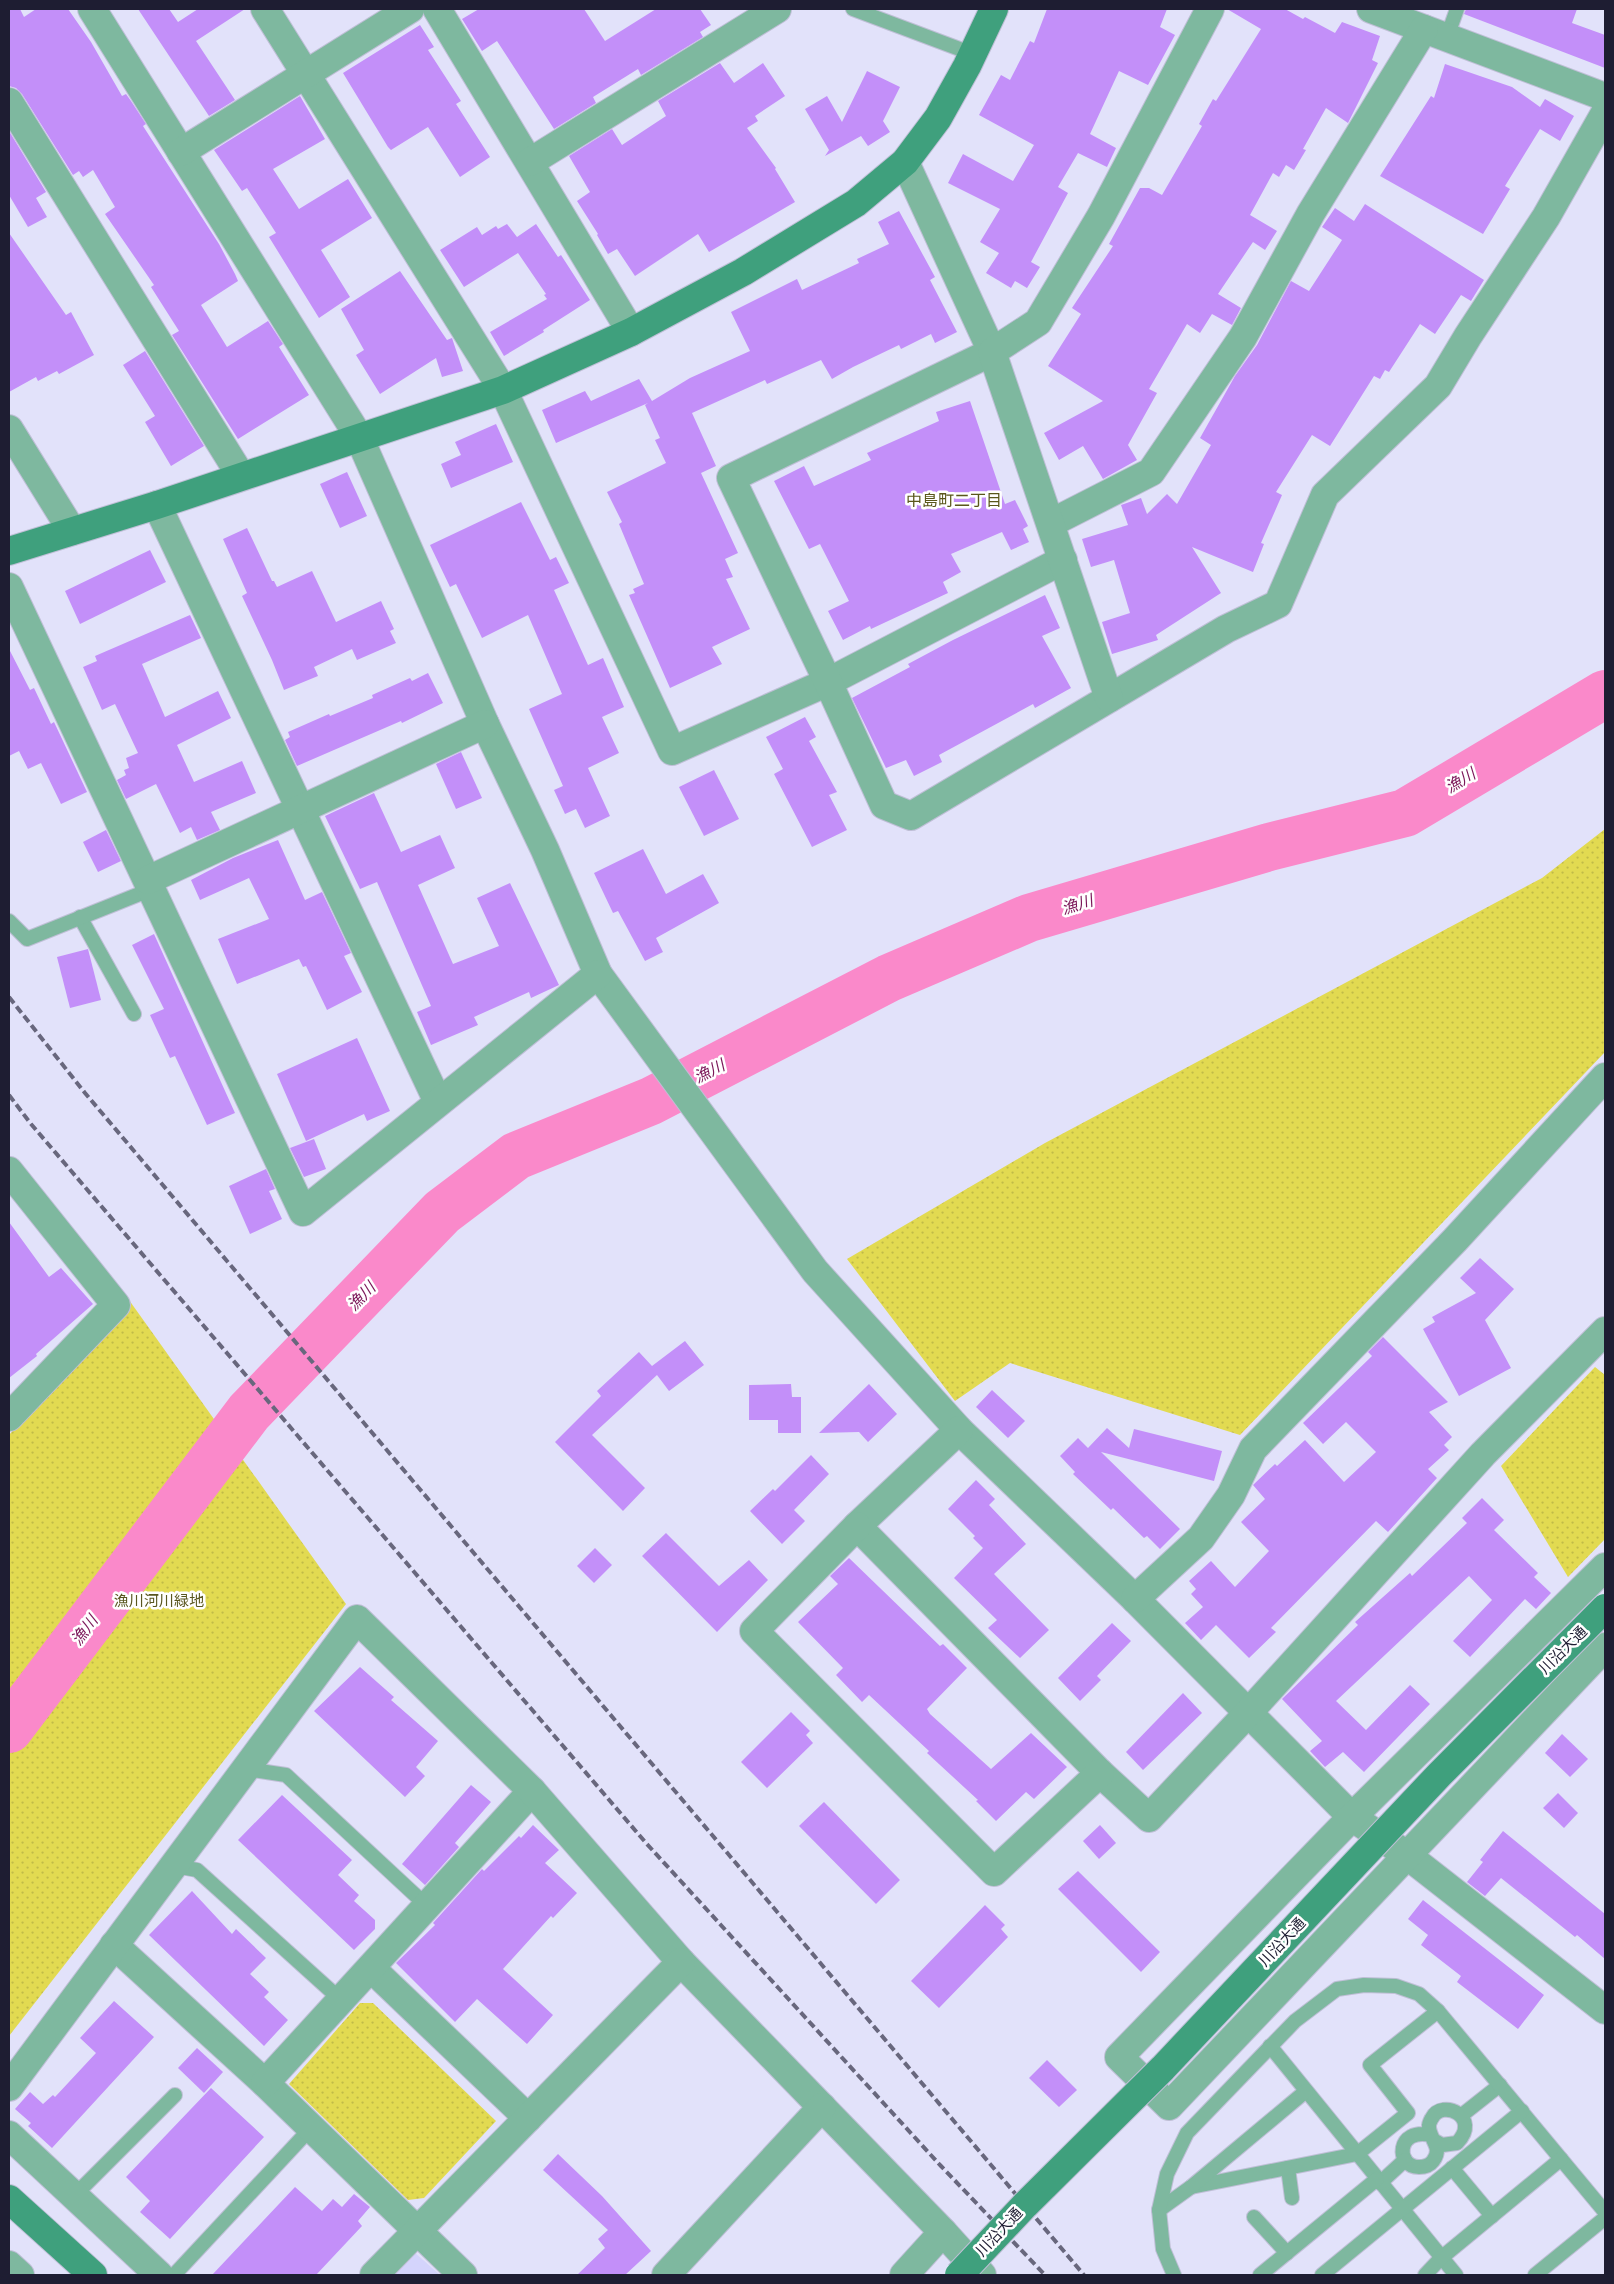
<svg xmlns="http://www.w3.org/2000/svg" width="1614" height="2284" font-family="Karla,'Noto Sans JP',sans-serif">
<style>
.built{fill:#d4d4fc}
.park{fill:url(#park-dots)}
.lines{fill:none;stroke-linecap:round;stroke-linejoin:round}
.river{stroke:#fa89ca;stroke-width:48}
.building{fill:#c38ff9}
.lane-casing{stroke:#bfbfd6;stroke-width:16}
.street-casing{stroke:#bfbfd6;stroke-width:30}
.secondary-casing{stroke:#bfbfd6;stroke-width:30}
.lane{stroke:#7eb89f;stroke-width:14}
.street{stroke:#7eb89f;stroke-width:28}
.secondary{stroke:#3fa07d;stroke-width:28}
.rail{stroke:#68677d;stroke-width:4;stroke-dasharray:8 4;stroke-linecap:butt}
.secondary-bridge-casing{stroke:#bfbfd6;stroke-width:30;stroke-linecap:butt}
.secondary-bridge{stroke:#3fa07d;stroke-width:28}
.labels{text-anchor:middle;stroke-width:5;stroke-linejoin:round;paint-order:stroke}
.park-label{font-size:15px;fill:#5a5720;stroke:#fff}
.street-label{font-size:15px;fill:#1e1d32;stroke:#fff}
.neighbourhood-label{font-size:16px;fill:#5a571b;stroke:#fff}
.water-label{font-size:16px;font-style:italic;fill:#7b1759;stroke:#fff}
</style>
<defs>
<pattern id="park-dots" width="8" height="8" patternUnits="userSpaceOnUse" patternTransform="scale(1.25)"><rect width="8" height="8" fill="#e2da51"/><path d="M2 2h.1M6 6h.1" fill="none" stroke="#c1bb47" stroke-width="1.8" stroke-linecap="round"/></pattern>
</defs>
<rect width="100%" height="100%" fill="#e2e2fa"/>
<path class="built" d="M414,2252L440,2275H392Z"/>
<g class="park">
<path d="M1605,829V1052L1240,1435L1010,1363L955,1401L847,1259L1045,1143L1542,878Z"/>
<path d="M129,1300L346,1604L9,2036V1435Z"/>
<path d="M1595,1367L1605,1375V1539L1568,1577L1501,1466Z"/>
<path d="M360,2003H373L496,2121L424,2198L408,2200L289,2084Z"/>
</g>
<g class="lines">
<path class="river" d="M9,1729L249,1412L442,1212L516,1156L651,1101L889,978L1029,918L1269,847L1405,813L1605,694"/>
</g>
<g class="building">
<path d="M9,9H20L24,17L36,9H68L91,42L122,96L126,94L131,101L146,124L143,126L219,244L235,274L238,281L201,305L227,347L268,321L283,344L279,347L309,395L238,439L172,335L179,331L151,287L154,285L105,214L115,207L93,170L83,177L79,171L73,175L22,94L16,88L9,86Z"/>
<path d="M138,9H169L178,22L198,9H245L196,41L235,100L209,116Z"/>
<path d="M479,9H584L605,41L656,9H700L711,25L700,32L703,37L641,75L638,69L593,97L596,103L554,129L497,41L482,51L462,19Z"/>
<path d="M1047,9H1167L1160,27L1175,35L1148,85L1119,71L1090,134L1116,148L1107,167L1078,153L1058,187L1068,193L1031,262L1040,267L1027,288L1015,281L1011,288L986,273L999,253L980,242L1000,209L948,183L963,154L1013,181L1034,145L979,115L1001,75L1010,80L1030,41L1034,43Z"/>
<path d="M1227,9H1285L1303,19L1305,17L1335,33L1342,22L1380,36L1372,60L1378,63L1348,123L1326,108L1303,149L1306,150L1294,170L1286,165L1279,177L1273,173L1250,215L1277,231L1265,250L1253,242L1218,294L1241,308L1232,325L1212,314L1200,333L1187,324L1149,389L1157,393L1128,445L1137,460L1103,479L1083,446L1059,460L1044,433L1103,401L1048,366L1081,314L1072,308L1113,246L1109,244L1140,188H1149L1162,195L1202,126L1199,124L1213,99L1216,101L1261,29Z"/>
<path d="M1466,9H1577L1572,23L1605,35V68L1464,14Z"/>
<path d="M420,25L434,47L428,50L461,101L456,104L490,157L460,177L428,127L391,150L388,147L343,73Z"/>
<path d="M720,63L734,83L763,63L785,96L755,116L758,121L747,128L776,168L775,169L795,202L709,252L698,234L635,276L617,249L608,254L597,235L598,234L577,201L590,192L569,156L612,129L622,145L666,116L658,101Z"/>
<path d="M1445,64L1512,87L1540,107L1545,99L1574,116L1560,141L1540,129L1505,186L1510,189L1483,234L1380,176L1431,96L1434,98Z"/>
<path d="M867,71L900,87L883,121L890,132L868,146L861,136L825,156L829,150L805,109L827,96L842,122Z"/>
<path d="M300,96L325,139L273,169L299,209L348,179L372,218L321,250L350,297L319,318L269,237L276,233L247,188L242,191L214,150Z"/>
<path d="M9,131L46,192L36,198L47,217L28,227L9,195Z"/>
<path d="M1365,204L1484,280L1471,301L1461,295L1435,334L1420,324L1389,372L1385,370L1380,379L1374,376L1330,446L1312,435L1276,492L1282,495L1261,543L1264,544L1253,572L1192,547L1221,593L1156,635L1158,640L1112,654L1102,622L1130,613L1114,560L1091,567L1082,539L1128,525L1121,505L1141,498L1147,514L1167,494L1177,504L1211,445L1200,438L1235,376L1257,345L1291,281L1309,291L1342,240L1322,227L1335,208L1354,221Z"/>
<path d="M899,211L935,277L930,280L957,332L935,343L931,334L901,349L899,345L853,367L832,379L821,360L767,384L765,380L692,413L716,466L701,473L738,553L725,559L733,577L726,579L750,629L712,647L722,664L670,688L629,595L635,593L633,589L644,584L619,524L622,522L607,492L666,463L655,440L660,438L645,405L648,403L556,443L542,410L585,391L591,401L639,379L652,401L690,378L750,351L731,312L797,279L802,290L859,263L857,259L889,244L878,222Z"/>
<path d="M507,224L517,237L536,224L558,257L561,255L590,300L543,330L544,332L504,356L490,332L547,299L544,295L546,294L518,253L464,287L440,250L477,227L482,235L496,226L498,229Z"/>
<path d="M9,233L66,315L71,312L94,355L59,374L57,371L38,381L36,377L9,392Z"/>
<path d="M400,271L447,340L452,338L463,371L442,377L436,358L380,394L356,355L364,350L341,309Z"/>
<path d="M145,351L204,446L171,466L145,422L155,416L123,365Z"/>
<path d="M970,401L1005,504L1015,500L1028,526L1023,529L1029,542L1011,550L1002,532L951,554L961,572L943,582L948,593L871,629L870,626L843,640L828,611L849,601L820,544L809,549L774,481L804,466L814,486L871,460L867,453L939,421L936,412Z"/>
<path d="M496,424L513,462L451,488L441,464L461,455L455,442Z"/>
<path d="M347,472L367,516L340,528L320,484Z"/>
<path d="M521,502L550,560L556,557L569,583L554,590L588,665L603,658L624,707L602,717L619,753L588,768L610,816L585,828L576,809L565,814L554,790L563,786L529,709L562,694L528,615L482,638L456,584L450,587L430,545Z"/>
<path d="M247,528L272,581H274L277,587L312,571L336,622L381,601L394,629L390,631L396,643L357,660L352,649L314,667L318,676L284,690L272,660L242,596L247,593L223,539Z"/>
<path d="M150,550L166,582L80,624L65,591Z"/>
<path d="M1045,595L1060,628L1042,636L1071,688L1035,708L1033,704L939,755L942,762L914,776L906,760L886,768L852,698L910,667L908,664L953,640Z"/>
<path d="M190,615L201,638L142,664L165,717L218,691L231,718L177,745L194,782L242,761L256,793L211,812L220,830L197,840L191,827L180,833L156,784L126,799L117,780L126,775L124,770L129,768L126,758L138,753L115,704L102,710L83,667L97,661L95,656Z"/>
<path d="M9,649L30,690L34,688L51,724L54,722L87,792L61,804L41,763L28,769L19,751L9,756Z"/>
<path d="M428,673L443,703L402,723L401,721L297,766L285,740L290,737L288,732L329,714L330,716L373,698L372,695L410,678L412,681Z"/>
<path d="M805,717L816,737L809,741L837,792L829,795L847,830L812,847L774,774L783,769L766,737Z"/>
<path d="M461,752L482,798L456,809L436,764Z"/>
<path d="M714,770L739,819L704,836L679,787Z"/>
<path d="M374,793L401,852L440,835L455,868L418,885L453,964L499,946L477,898L510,883L559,985L531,998L529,992L474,1017L478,1025L431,1045L417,1012L431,1006L377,882L360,889L325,816Z"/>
<path d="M106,830L121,861L98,872L83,842Z"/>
<path d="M278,840L305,900L322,892L351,953L344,956L362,992L327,1010L306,966L303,967L299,959L237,984L218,939L269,919L249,878L200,900L191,880L233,858Z"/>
<path d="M643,849L666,894L703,874L719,903L656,938L663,952L645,961L618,911L613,913L594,873Z"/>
<path d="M154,934L235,1113L207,1125L175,1056L170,1058L150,1015L164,1009L132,945Z"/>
<path d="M88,949L101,1000L70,1008L57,957Z"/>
<path d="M357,1038L390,1111L367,1121L364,1114L306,1141L277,1074Z"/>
<path d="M314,1139L326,1169L304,1177L290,1148Z"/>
<path d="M266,1169L275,1189L269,1191L282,1219L250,1234L229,1186Z"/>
<path d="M9,1222L49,1277L61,1268L93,1304L36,1354L37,1356L9,1378Z"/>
<path d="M1480,1258L1514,1289L1485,1320L1511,1368L1459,1396L1423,1329L1435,1322L1432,1317L1476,1293L1460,1278Z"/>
<path d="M1383,1337L1448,1402L1429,1412L1452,1437L1444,1445L1449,1450L1428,1469L1437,1478L1388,1532L1376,1521L1271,1628L1276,1632L1249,1658L1216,1625L1201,1640L1185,1623L1203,1607L1191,1594L1196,1589L1189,1581L1211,1561L1235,1587L1269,1551L1241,1522L1265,1499L1253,1485L1275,1464L1277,1466L1305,1440L1344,1482L1376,1452L1346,1422L1323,1444L1303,1423L1372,1356L1368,1352Z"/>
<path d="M685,1341L704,1365L669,1391L657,1375L592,1435L645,1488L623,1511L555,1442L601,1396L597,1391L639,1352L652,1366Z"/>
<path d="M791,1384L792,1397H801V1433H778V1420H749V1385Z"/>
<path d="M869,1384L897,1414L868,1442L859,1432L819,1433Z"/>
<path d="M992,1390L1025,1421L1008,1438L976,1407Z"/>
<path d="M1107,1428L1129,1448L1134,1429L1222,1451L1214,1481L1101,1452L1180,1529L1160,1549L1147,1536L1144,1538L1113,1508L1111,1510L1073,1474L1075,1472L1060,1456L1078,1438L1088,1448Z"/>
<path d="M811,1455L829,1474L794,1510L805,1521L782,1544L750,1511L773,1489L775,1491Z"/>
<path d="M976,1480L995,1499L989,1505L1026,1544L994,1574L1049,1630L1020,1658L988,1628L997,1620L954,1578L983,1548L973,1538L975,1536L948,1509Z"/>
<path d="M1482,1498L1504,1520L1494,1530L1538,1573L1534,1577L1551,1593L1536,1609L1525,1599L1470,1657L1453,1641L1492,1600L1469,1576L1336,1701L1366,1730L1410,1685L1430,1704L1364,1772L1343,1752L1325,1767L1310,1751L1322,1741L1282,1699L1358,1625L1355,1622L1410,1573L1412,1576L1467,1523L1462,1518Z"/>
<path d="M666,1533L719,1586L749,1560L768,1580L717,1632L642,1556Z"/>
<path d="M595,1548L612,1565L594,1583L577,1566Z"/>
<path d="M849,1558L940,1646L943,1644L967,1668L927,1709L930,1714L991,1769L1031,1733L1067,1767L1034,1799L1026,1792L996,1821L976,1801L978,1800L927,1753L929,1751L869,1695L862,1702L836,1675L843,1668L798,1622L838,1584L830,1576Z"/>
<path d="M1112,1623L1131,1641L1097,1676L1101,1680L1080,1701L1058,1678Z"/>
<path d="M360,1667L394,1697L391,1700L438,1741L416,1767L425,1776L405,1797L314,1711Z"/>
<path d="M1183,1693L1202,1713L1143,1770L1126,1752Z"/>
<path d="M791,1712L810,1731L806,1735L813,1743L767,1788L741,1762Z"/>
<path d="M1562,1734L1588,1759L1570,1777L1545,1753Z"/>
<path d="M471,1785L491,1802L455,1843L459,1847L425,1885L402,1864Z"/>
<path d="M1558,1793L1578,1813L1564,1828L1543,1808Z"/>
<path d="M282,1795L352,1860L338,1875L359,1895L354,1901L375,1920V1929L354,1950L238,1840Z"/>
<path d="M824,1802L900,1880L876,1904L799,1826Z"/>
<path d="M533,1825L559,1850L545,1863L577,1893L553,1918L551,1916L503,1969L553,2015L527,2044L477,1999L455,2022L396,1963L435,1925L433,1923L482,1869L484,1871L519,1836L521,1838Z"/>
<path d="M1100,1825L1116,1843L1099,1859L1083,1841Z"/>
<path d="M1503,1831L1605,1914V1959L1577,1935L1575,1937L1501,1878L1485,1896L1467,1882L1483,1862L1480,1860Z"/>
<path d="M1078,1871L1160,1952L1141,1972L1058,1889Z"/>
<path d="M192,1891L232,1934L236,1929L266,1958L250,1974L269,1992L264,1997L288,2020L264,2046L149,1935Z"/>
<path d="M1423,1900L1544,1995L1518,2029L1457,1982L1461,1976L1421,1945L1428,1935L1408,1919Z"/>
<path d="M985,1905L1005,1925L1001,1929L1008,1937L939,2008L911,1981Z"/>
<path d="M114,2001L154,2037L52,2148L28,2126L31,2123L15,2109L30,2092L43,2104L53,2095L55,2097L96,2053L80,2038Z"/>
<path d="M197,2048L223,2072L204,2093L178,2068Z"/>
<path d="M1047,2060L1077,2090L1059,2107L1029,2078Z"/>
<path d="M211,2088L264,2137L170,2239L140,2212L150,2201L126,2177Z"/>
<path d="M558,2154L602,2196L651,2251L625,2275H577L605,2248L598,2239L608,2230L543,2170Z"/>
<path d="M295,2187L322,2211L333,2199L342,2207L354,2194L370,2207L358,2221L362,2226L316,2275H212Z"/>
</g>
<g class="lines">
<defs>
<g id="lane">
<path d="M853,9L973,54"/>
<path d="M1447,37L1457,9"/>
<path d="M80,917L134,1014"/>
<path d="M9,921L27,939L152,889"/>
<path d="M246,1769L286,1775L427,1906"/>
<path d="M175,1866L197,1870L341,2000"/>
<path d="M1270,2046L1456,2275"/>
<path d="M1462,2115L1500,2085"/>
<path d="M1431,2135C1396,2127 1395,2167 1419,2167C1425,2167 1430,2165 1433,2161C1444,2147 1428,2139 1429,2125C1429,2124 1431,2119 1432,2118C1442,2098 1482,2117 1457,2143L1442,2145L1435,2141"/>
<path d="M1288,2168L1292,2198"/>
<path d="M1452,2168L1492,2216"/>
<path d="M1380,2183L1405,2160"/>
<path d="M1191,2187L1357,2154L1408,2113L1370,2065L1438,2011"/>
<path d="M74,2196L175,2095"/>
<path d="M1159,2210L1191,2187L1306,2091"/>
<path d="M1254,2217L1287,2253"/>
<path d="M174,2275L311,2128"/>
<path d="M1174,2275L1163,2249L1159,2210L1167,2174L1187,2133L1295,2021L1337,1989L1364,1985L1396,1986L1419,1994L1438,2011L1605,2212"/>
<path d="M1260,2275L1377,2179"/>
<path d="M1322,2275L1522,2111"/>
<path d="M1425,2275L1441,2258L1561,2159"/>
<path d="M1535,2275L1605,2218"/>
</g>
<g id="street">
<path d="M92,9L359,437L485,724L545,850L598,974L815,1271L959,1430L1135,1599L1352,1817L1408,1856L1605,2010"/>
<path d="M265,9L503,390L672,751L828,682L1063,560"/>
<path d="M437,9L631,332"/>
<path d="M1371,9L1605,97"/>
<path d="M9,102L241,476"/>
<path d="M181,152L410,9"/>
<path d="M530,162L777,9"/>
<path d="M905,162L992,352L731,478L828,682L884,805L911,816L1226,629L1278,604L1325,495L1438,386L1468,336L1546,217L1605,113"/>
<path d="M9,429L72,531"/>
<path d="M157,505L438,1102"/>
<path d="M1051,523L1151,472L1243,337L1311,213L1424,29"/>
<path d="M9,587L303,1212L598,974"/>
<path d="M1109,698L992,352L1038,322L1101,216L1210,9"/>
<path d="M148,880L485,724"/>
<path d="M9,1171L116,1305L9,1417"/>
<path d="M959,1430L857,1526L1100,1773L1149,1818L1248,1713L1483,1454L1605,1331"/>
<path d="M857,1526L754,1631L994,1872L1100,1773"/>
<path d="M1605,1567L1352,1817L1119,2057L1169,2106L1605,1647"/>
<path d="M1135,1599L1201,1538L1231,1495L1253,1449L1455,1240L1605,1077"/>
<path d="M114,1945L265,2083L463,2275"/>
<path d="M371,1968L528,2118"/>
<path d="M265,2083L532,1791"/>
<path d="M9,2087L357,1619L532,1791L681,1962L943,2232L982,2275"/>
<path d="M9,2135L159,2275"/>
<path d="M9,2265L20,2275"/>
<path d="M374,2275L681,1962"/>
<path d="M666,2275L822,2107"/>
<path d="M904,2275L943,2232"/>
</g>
<g id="secondary">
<path d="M9,551L157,505L503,390L631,332L743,272L856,203L905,162L938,118L967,66L994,9"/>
<path d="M9,2199L93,2275"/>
</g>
</defs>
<use href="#lane" class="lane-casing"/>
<use href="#street" class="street-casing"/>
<use href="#secondary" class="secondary-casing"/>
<use href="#lane" class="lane"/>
<use href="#street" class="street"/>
<use href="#secondary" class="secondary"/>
<g class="rail">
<path d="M9,997L85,1093L1084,2275"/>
<path d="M9,1095L31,1124L646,1843L940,2165L1045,2275"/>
</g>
<defs>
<path id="secondary-bridge" d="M959,2275L1025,2205L1163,2068L1440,1774L1605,1608"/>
</defs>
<use href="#secondary-bridge" class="secondary-bridge-casing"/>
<use href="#secondary-bridge" class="secondary-bridge"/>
</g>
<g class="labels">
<g class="park-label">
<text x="159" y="1606">漁川河川緑地</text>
</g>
<g class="street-label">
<text transform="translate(1563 1650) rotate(-45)" y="5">川沿大通</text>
<text transform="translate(1282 1942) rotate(-47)" y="5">川沿大通</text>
<text transform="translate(999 2232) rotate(-47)" y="5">川沿大通</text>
</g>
<g class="neighbourhood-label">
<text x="954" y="506">中島町二丁目</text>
</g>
<g class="water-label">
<text transform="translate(1460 780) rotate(-31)" y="6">漁川</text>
<text transform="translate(1077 904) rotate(-17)" y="6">漁川</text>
<text transform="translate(709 1071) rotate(-27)" y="6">漁川</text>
<text transform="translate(361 1296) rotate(-46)" y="6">漁川</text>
<text transform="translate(84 1630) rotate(-53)" y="6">漁川</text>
</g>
</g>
<rect width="1614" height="2284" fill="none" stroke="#1e1d32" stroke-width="20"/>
</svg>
